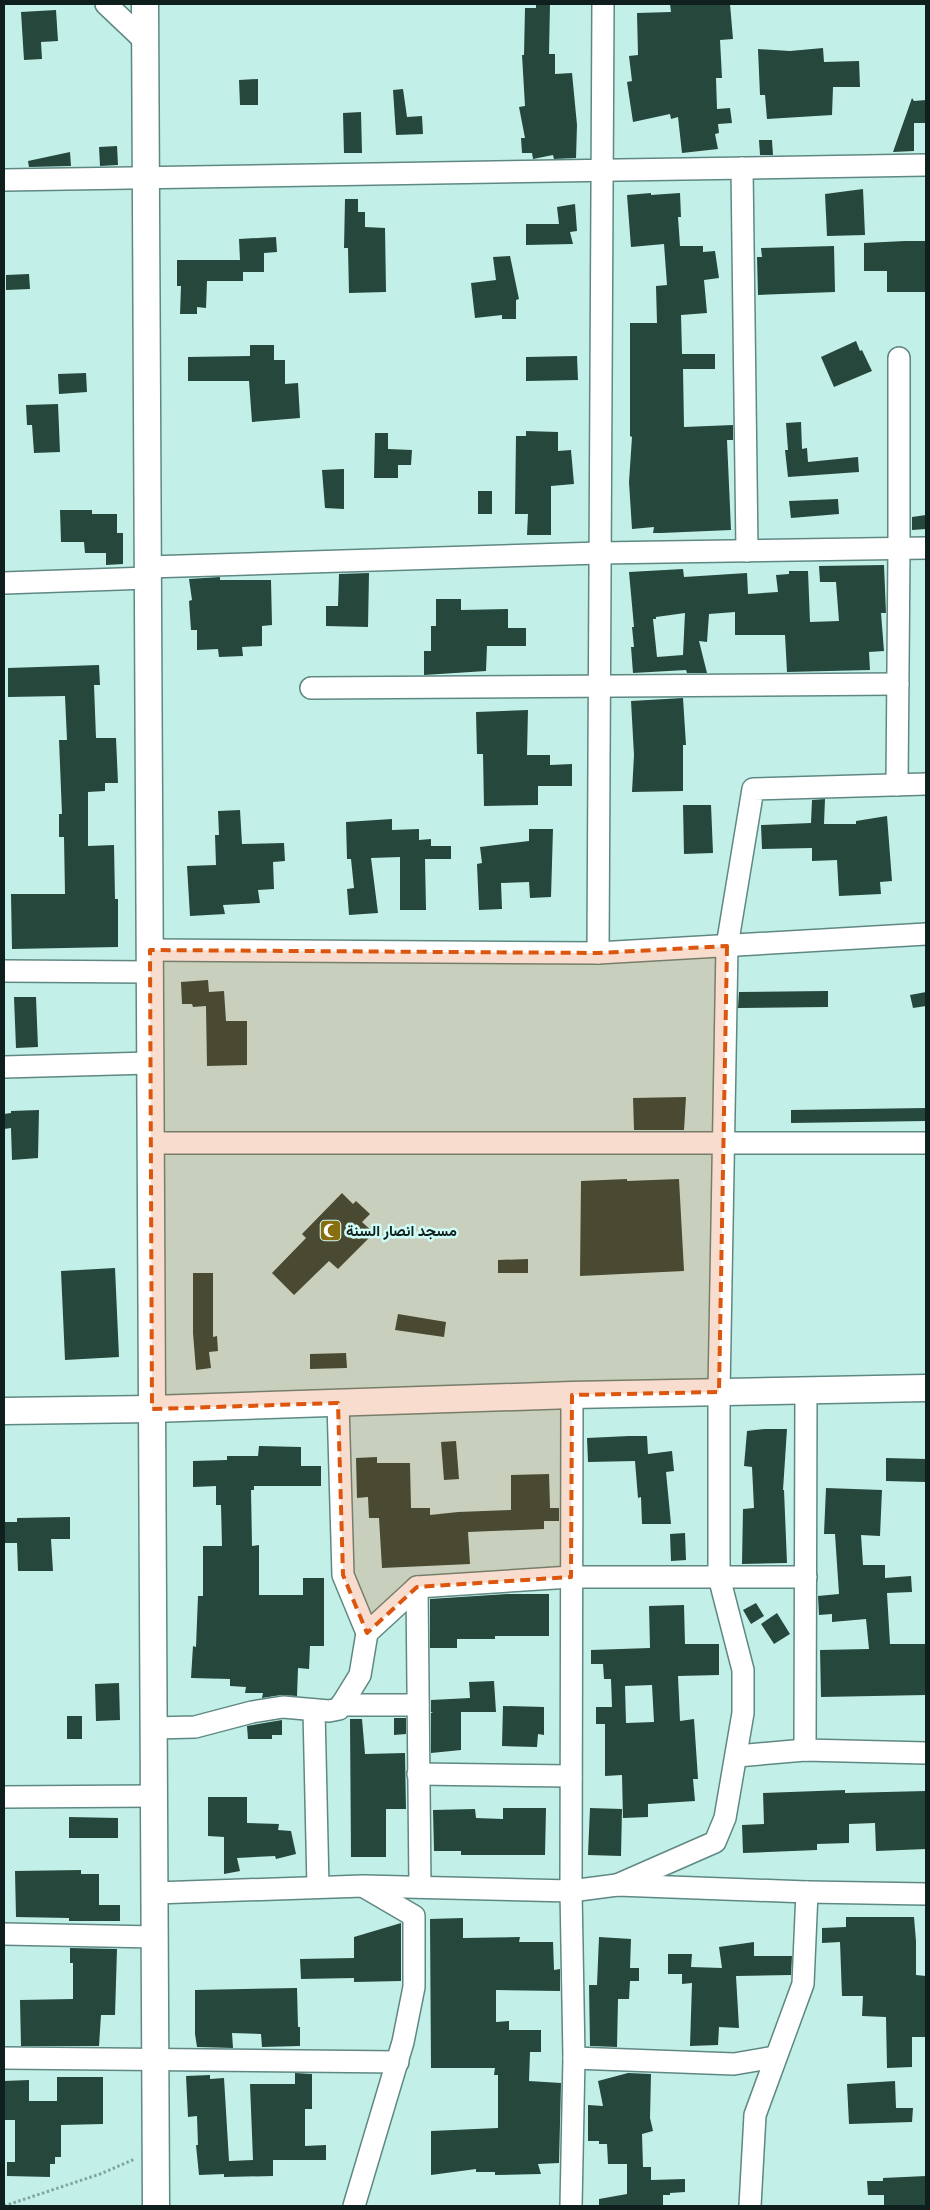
<svg xmlns="http://www.w3.org/2000/svg" width="930" height="2210" font-family="'Archivo Narrow',Vazirmatn,sans-serif">
<style>
.building{fill:#26473b;fill-rule:evenodd}
.lines{fill:none;stroke-linecap:round;stroke-linejoin:round}
.minor-casing{stroke:#5f8883;stroke-width:24}
.tertiary-casing{stroke:#5f8883;stroke-width:29}
.path{stroke:#82a4a0;stroke-width:3;stroke-dasharray:2.5 2.5;stroke-linecap:butt}
.minor{stroke:#fff;stroke-width:21}
.tertiary{stroke:#fff;stroke-width:26}
.marked{fill:#dd560d;fill-opacity:0.2;stroke:#dd560d;stroke-width:4;stroke-dasharray:10 6;stroke-linejoin:round}
.labels{text-anchor:middle;stroke-width:5;stroke-linejoin:round;paint-order:stroke}
.poi-label{font-size:15px;font-weight:bold;fill:#0f1f1e;stroke:#d0fcf6;text-anchor:start}
</style>
<rect width="100%" height="100%" fill="#c3efe9"/>
<g class="building">
<path d="M536,4H550L549,54H555V74L572,73L577,125L576,158L554,159L553,155L533,159L532,153H522L521,138H525L519,107L525,106L522,55H524L525,8H536Z"/>
<path d="M670,4H730L733,39L720,40L722,78H716L717,109L730,108L732,123L718,124L719,133L715,134L718,149L682,153L678,117L671,119L670,114L633,122L627,82L632,81L629,56L638,55L637,13L671,12Z"/>
<path d="M56,10L58,41L41,42L42,59L24,60L21,12Z"/>
<path d="M823,48L824,62L859,61L860,87H833L832,115L767,119L765,95H760L758,49L790,51Z"/>
<path d="M258,79V105H240L239,80Z"/>
<path d="M403,89L407,117L422,116L423,134L396,135L393,90Z"/>
<path d="M912,98L914,101L926,100V123H914V151L893,152Z"/>
<path d="M361,112L362,153H344L343,113Z"/>
<path d="M759,140H772L773,155H760Z"/>
<path d="M117,146L118,165L100,166L99,147Z"/>
<path d="M70,152L71,166L29,167L28,161Z"/>
<path d="M863,189L865,235L827,236L825,194Z"/>
<path d="M651,193V195L680,193L681,217H678L680,246H703V252L715,251L719,278L704,280L707,313L681,315L682,354H715V369H683L684,427L733,425V440H727L731,530L661,533H653L654,527L632,529L629,482L632,437L630,436V323H657L656,286L667,285L664,244L631,247L627,195Z"/>
<path d="M345,199H358V212H365V227L385,228L386,292L349,293L348,248H344Z"/>
<path d="M575,204L577,231L570,232L573,244L526,245V224H559L557,207Z"/>
<path d="M276,237L277,252L264,253V272H243V281H207L206,308L197,307V314H180L181,286H177V260H240L239,239Z"/>
<path d="M905,241H926V292H887V271H864V243Z"/>
<path d="M834,246L835,292L758,295L757,257H762L761,248Z"/>
<path d="M510,256L519,299L516,300V319H502V315L475,318L471,283L496,280L493,257Z"/>
<path d="M29,274L30,289L6,290V275Z"/>
<path d="M856,341L860,351L862,350L872,371L834,387L821,357Z"/>
<path d="M250,345H274V360H285V384L298,383L300,418L252,422L249,381H188V357L250,356Z"/>
<path d="M577,356L578,380L526,381V357Z"/>
<path d="M86,373L87,392L59,394L58,374Z"/>
<path d="M58,404L60,452L34,453L32,425H27L26,405Z"/>
<path d="M801,422L802,449L807,448L808,462L858,457L859,472L788,477L785,450H788L786,423Z"/>
<path d="M526,431L558,432V451L571,450L574,484L551,486V535H527L528,514H515L516,436H526Z"/>
<path d="M375,433H388V449L412,450L411,465H398V478H374Z"/>
<path d="M344,469V509L325,508L322,470Z"/>
<rect x="478" y="491" width="14" height="23"/>
<path d="M838,499L839,514L791,518L789,501Z"/>
<path d="M60,510H92V514H117V533H123V564L106,565V553H85L84,542H61Z"/>
<path d="M926,515V529L912,530V517Z"/>
<path d="M884,565L886,613H881L884,651L869,652L870,670L787,672L785,635H735V612L709,614L707,642L699,641L707,673H687L686,670L633,673L631,647H634L632,627H634L629,572L683,569L684,577L747,573L748,594L778,592L776,575L789,574V571H808L810,622L839,621L836,582H820L819,566ZM685,613L683,655L657,657L653,619H656V617Z"/>
<path d="M369,573L368,627L326,626V606H338L339,574Z"/>
<path d="M220,577V580H271L272,625L262,626V646L242,647L243,656L219,657L218,649L197,650V630H191L189,601L192,600L189,579Z"/>
<path d="M436,599H461V610L508,609V628H526V646H487L486,671L424,675V651H431V626H436Z"/>
<path d="M99,665L100,685H94L96,738H116L118,783H105V791L88,792V846L114,845L115,899H118V947L12,949L11,894H65L64,837H59V814H62L59,740H67L65,696L8,697V668Z"/>
<path d="M683,698L686,745H683V791L632,792L634,755L631,701Z"/>
<path d="M528,710L527,755H550V765L572,764V786H538V805L484,806L483,754H477L476,712Z"/>
<path d="M825,799L824,824H856V821L887,816L892,881L880,882L881,894L839,896L837,860L812,861V848L762,849L761,825L811,823L812,800Z"/>
<path d="M683,805H711L713,853L684,854Z"/>
<path d="M240,810L242,844L284,843L285,861L273,862L274,889L258,890L260,903L223,905L225,914L190,916L187,866L216,865L215,835H219L218,811Z"/>
<path d="M392,819V830L419,829V840L431,839V846H451V859H425L426,910H400V857L371,858L378,913L349,915L347,889L354,888L351,859H347L346,822Z"/>
<path d="M529,829H553L551,897L530,898L529,882L501,883L502,909L479,910L477,864L482,863L480,847L529,841Z"/>
<path d="M208,980L209,992L224,991L226,1021H247V1065L207,1066L206,1006L193,1007L192,1004H182L181,982Z"/>
<path d="M828,991V1007L738,1008L739,992Z"/>
<path d="M926,992V1006L913,1008L910,995Z"/>
<path d="M14,997H36L38,1047L16,1048Z"/>
<path d="M686,1097L684,1130H634L633,1098Z"/>
<path d="M926,1108V1121L791,1123V1110Z"/>
<path d="M39,1110L38,1158L12,1160L11,1128L4,1129V1114L11,1113V1111Z"/>
<path d="M627,1179V1181L679,1179L684,1271L580,1276L581,1181Z"/>
<path d="M342,1193L353,1204L356,1201L370,1214L362,1222L374,1233L338,1269L329,1261L294,1295L272,1273L306,1238L302,1234Z"/>
<path d="M528,1259V1273H498V1260Z"/>
<path d="M115,1268L119,1357L65,1360L61,1271Z"/>
<path d="M193,1273H213V1337L217,1336L218,1351L209,1352L211,1368L196,1370L193,1333Z"/>
<path d="M398,1314L446,1322L444,1337L395,1330Z"/>
<path d="M346,1353L347,1368L310,1369V1354Z"/>
<path d="M765,1429H787L783,1490H784L787,1563L742,1564L743,1509L754,1508L752,1467L744,1466L747,1431Z"/>
<path d="M629,1436H647L648,1454L672,1451L674,1471L666,1472L671,1524H642L641,1497L638,1498L635,1461L588,1462L587,1438Z"/>
<path d="M456,1441L459,1479L444,1480L441,1442Z"/>
<path d="M259,1446L301,1447V1466H321V1486H254V1490H251L252,1546L259,1545V1595H303V1578H324V1646H310L309,1669L298,1668L297,1696L281,1695L262,1698L263,1693H245L246,1687L230,1686V1679L191,1678L193,1646L196,1647L198,1596H203V1546H222L221,1505H216V1486L193,1487V1461L227,1460V1456H258Z"/>
<path d="M377,1457V1463H410L411,1508H430V1515L458,1512L511,1510V1475L549,1474L550,1508H559V1521H544V1529L468,1532L470,1564L382,1568L379,1518H369L368,1497L357,1498L356,1458Z"/>
<path d="M886,1458L926,1459V1482L886,1481Z"/>
<path d="M826,1488L882,1490L880,1536L861,1535L863,1565H885V1578L911,1576L912,1592L887,1593L890,1644H926V1695L821,1697L820,1650L869,1649L866,1619L832,1622V1614L819,1615L818,1596L839,1594L835,1534H824Z"/>
<path d="M70,1517V1539H51L53,1571H18L17,1543H4V1522H17V1518Z"/>
<path d="M685,1533L686,1560L671,1561L670,1534Z"/>
<path d="M507,1594H549V1636H495V1639H457V1648H430V1599Z"/>
<path d="M756,1603L764,1616L751,1624L743,1610Z"/>
<path d="M684,1605L685,1644H719V1675L678,1676L680,1721L694,1719L698,1779H693L695,1801L648,1804V1817L623,1818L622,1775L605,1776V1724H596V1707H612L611,1679H604L603,1664H591V1650L650,1648L649,1606ZM652,1685L654,1722L626,1723L625,1686Z"/>
<path d="M777,1613L790,1634L774,1644L761,1624Z"/>
<path d="M494,1681L496,1712H461V1750L431,1753V1713L433,1712H431V1700L470,1698L469,1682Z"/>
<path d="M119,1683L120,1720L96,1721L95,1684Z"/>
<path d="M503,1706L544,1707V1735L538,1734L537,1747L502,1746Z"/>
<rect x="67" y="1716" width="15" height="23"/>
<path d="M394,1718H406V1734L394,1735Z"/>
<path d="M350,1719H362L365,1754L405,1753L406,1809H386V1857H351Z"/>
<path d="M282,1720V1735H272V1739H248L247,1726Z"/>
<path d="M845,1790V1793L926,1791V1849L876,1851L875,1823L849,1824V1843L817,1844V1850L743,1853L742,1825L764,1824L763,1793Z"/>
<path d="M208,1797H247V1823L279,1824L278,1830L291,1831L296,1854L276,1859L275,1856L237,1858L240,1871L224,1874V1837L208,1836Z"/>
<path d="M503,1808H546L545,1855H461V1851H434L433,1810L475,1809L476,1818L503,1819Z"/>
<path d="M590,1808L622,1809L621,1856L588,1855Z"/>
<path d="M69,1817L118,1818V1838H69Z"/>
<path d="M81,1870V1874H99V1905H120V1921H69V1918L16,1917L15,1871Z"/>
<path d="M846,1917H914L916,1941V1975L926,1976V2037H912V2067L887,2068L886,2017L862,2016L863,1996H842L840,1942L822,1943V1928L846,1927Z"/>
<path d="M463,1918V1938L520,1937L519,1942H553L554,1970L560,1969V1991L496,1990V2022L509,2021V2030H541V2052H530L529,2081L561,2083L559,2163L538,2164L541,2174L495,2175V2172H476V2169L431,2175V2131L498,2128V2075H494L495,2068H431L430,1919Z"/>
<path d="M401,1923V1981L354,1982V1978L301,1979L300,1959L354,1958V1937Z"/>
<path d="M599,1937L631,1939L630,1968H639V1981H630L629,1999H618L617,2047L590,2046L589,1985H597Z"/>
<path d="M754,1942V1956H792L791,1975L736,1976L739,2028L719,2027L718,2045L690,2046L692,1983L682,1984V1974H668V1954H692L691,1967L722,1968L719,1947Z"/>
<path d="M70,1948L117,1949L115,2015H101L99,2046H21L20,2000L73,1999V1963H70Z"/>
<path d="M297,1988L298,2027H300V2046L262,2047L261,2034L232,2033L233,2048L197,2047L195,2034V1990Z"/>
<path d="M295,2073L312,2074V2109H305V2146L326,2145V2160H273V2176L224,2177V2174L199,2175L196,2145H198L197,2116L188,2117L186,2076L210,2075V2079L224,2078L229,2161L253,2160L250,2084H295Z"/>
<path d="M628,2073L651,2074L650,2118L653,2131L642,2134L643,2167H651V2180L685,2179V2192L670,2193V2195H663V2206H599V2199L627,2194V2164H608L607,2144H599V2141H588V2105L603,2106L598,2081Z"/>
<path d="M57,2077H103V2124L61,2125V2157H55V2164H50V2177L7,2176V2162H15V2120H4V2081L29,2080V2101H57Z"/>
<path d="M895,2081L896,2108H913L912,2122L849,2124L847,2084Z"/>
<path d="M926,2176V2206H884V2195H868L867,2181H883V2178Z"/>
</g>
<g class="lines">
<defs>
<g id="minor">
<path d="M106,4L145,41"/>
<path d="M742,168L747,551"/>
<path d="M4,180L926,165"/>
<path d="M148,567L600,553L926,548"/>
<path d="M4,583L148,578"/>
<path d="M311,688L898,684"/>
<path d="M897,785L899,549V358"/>
<path d="M150,950L598,953L926,934"/>
<path d="M598,953L603,4"/>
<path d="M4,971L150,972"/>
<path d="M4,1067L150,1063"/>
<path d="M151,1143H926"/>
<path d="M338,1403L343,1575L367,1633"/>
<path d="M417,1587L420,1887"/>
<path d="M341,1705H418"/>
<path d="M314,1710L318,1887"/>
<path d="M154,1728L195,1727L252,1712L283,1707L329,1711L339,1709L360,1675L367,1633L417,1587L571,1577H806"/>
<path d="M805,1750L806,1391"/>
<path d="M737,1756L805,1750L926,1753"/>
<path d="M418,1774L571,1776"/>
<path d="M4,1797L154,1796"/>
<path d="M617,1885L715,1842L725,1818L743,1713V1670L719,1577V1392L727,946L753,789L926,784"/>
<path d="M155,1893L363,1886L571,1891L617,1885L807,1892L926,1894"/>
<path d="M4,1934L155,1937"/>
<path d="M4,2058L398,2062"/>
<path d="M574,2058L734,2064L775,2057"/>
<path d="M354,2206L403,2042L414,1987V1916L366,1888"/>
<path d="M571,2206L574,2058L571,1891L572,1395"/>
<path d="M750,2206L755,2115L803,1984L807,1892"/>
</g>
<g id="tertiary">
<path d="M145,4L156,2206"/>
<path d="M4,1411L152,1409L572,1395L926,1388"/>
</g>
</defs>
<use href="#minor" class="minor-casing"/>
<use href="#tertiary" class="tertiary-casing"/>
<path class="path" d="M4,2206L100,2174L135,2159"/>
<use href="#minor" class="minor"/>
<use href="#tertiary" class="tertiary"/>
</g>
<path class="marked" d="M727,946L719,1392L572,1395L571,1577L417,1587L367,1633L343,1575L338,1403L152,1409L150,950L598,953Z"/>
<defs>
<symbol id="mosque-square" viewBox="-11 -11 22 22"><rect x="-9" y="-9" width="18" height="18" rx="4" fill="#886e0e" stroke="#d0fcf6"/><path d="M3.5-4.9A6 6 0 1 0 3.5 4.9A5 5 0 1 1 3.5-4.9Z" fill="#fff"/></symbol>
</defs>
<g fill-rule="evenodd">
<use href="#mosque-square" x="318" y="1218" width="25" height="25"/>
</g>
<g class="labels">
<g class="poi-label">
<text x="346" y="1236">مسجد انصار السنة</text>
</g>
</g>
<rect width="930" height="2210" fill="none" stroke="#0f1f1e" stroke-width="10"/>
</svg>
